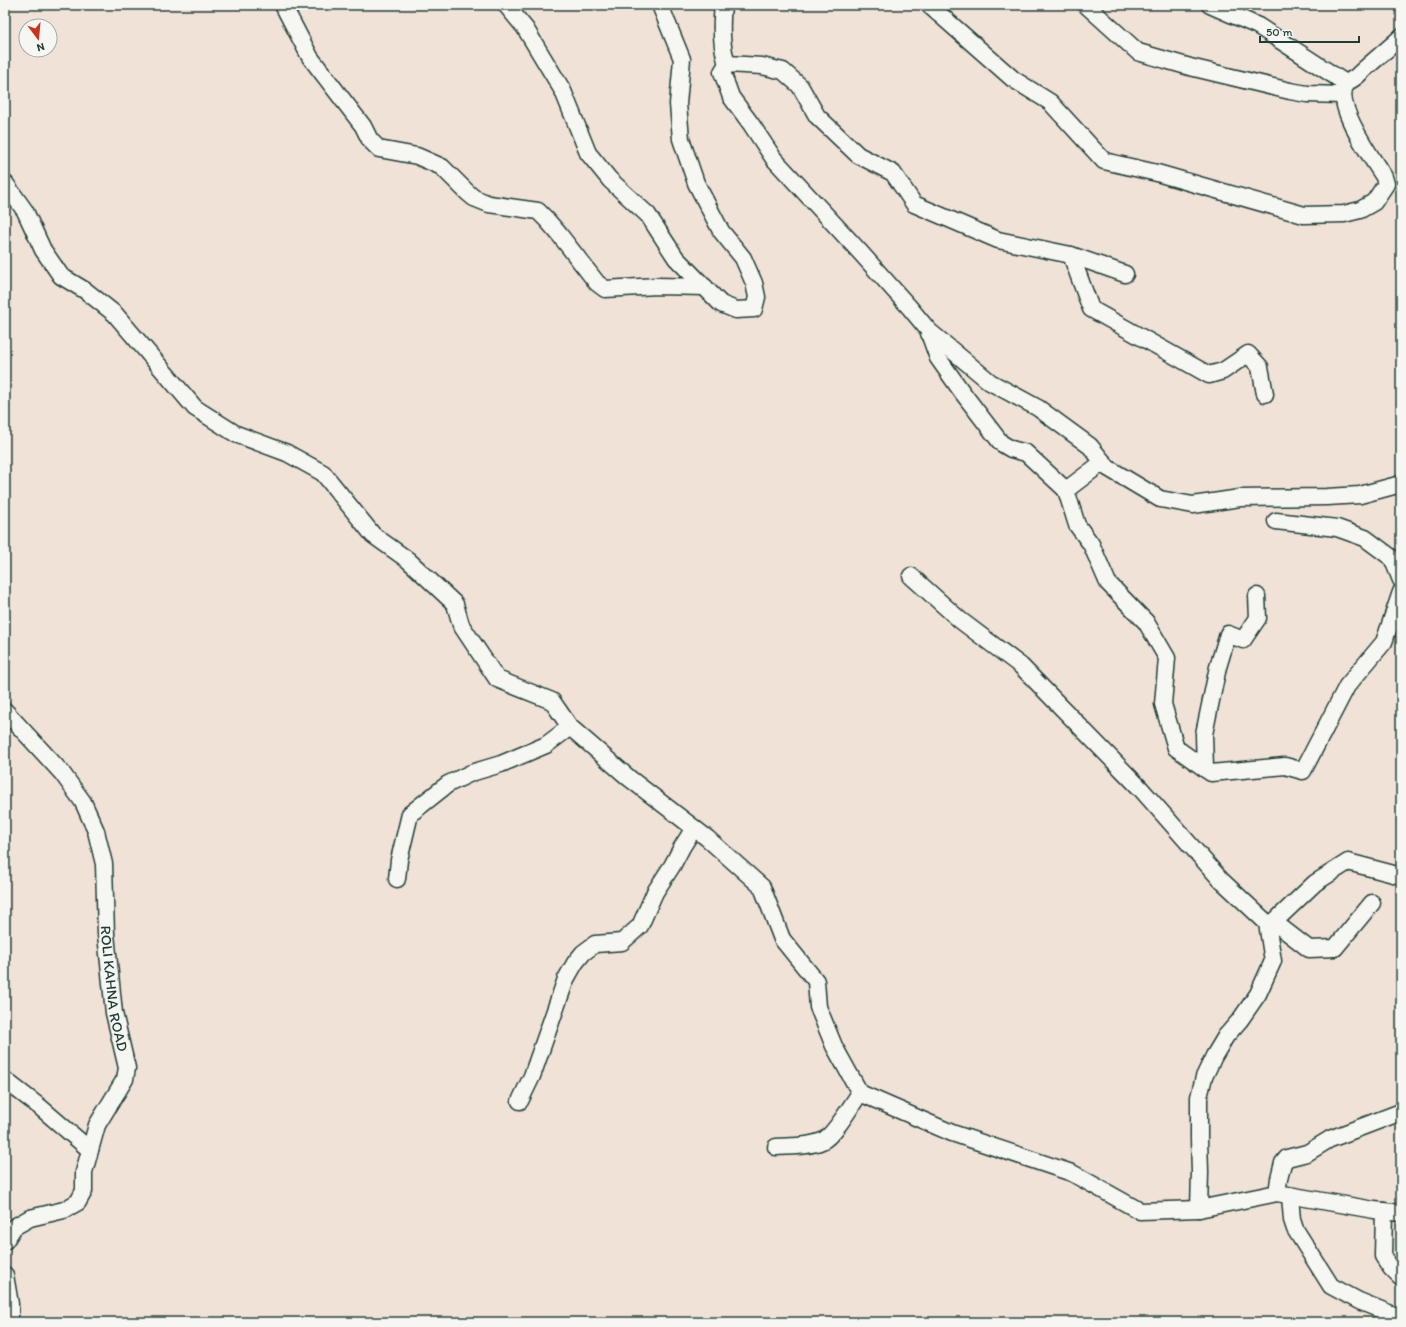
<svg xmlns="http://www.w3.org/2000/svg" width="1406" height="1327" font-family="Itim,sans-serif">
<style>
.lines{fill:none;stroke-linecap:round;stroke-linejoin:round}
.minor-casing{stroke:#1f3d34;stroke-width:19}
.minor{stroke:#f6f6f2;stroke-width:16}
.labels{text-anchor:middle;stroke-width:4;stroke-linejoin:round;paint-order:stroke}
.street-label{font-size:15px;fill:#1f3d34;stroke:#f6f6f2}
</style>
<rect width="100%" height="100%" fill="#f1e2d7"/>
<filter id="ink" filterUnits="userSpaceOnUse"><feTurbulence type="fractalNoise" baseFrequency=".025" numOctaves="2"/><feDisplacementMap in="SourceGraphic" scale="8" xChannelSelector="R" yChannelSelector="G"/><feConvolveMatrix kernelMatrix="1 2 1 2 8 2 1 2 1" color-interpolation-filters="sRGB"/></filter>
<g filter="url(#ink)">
<g class="lines">
<defs>
<g id="minor">
<path d="M283,5L310,57L363,126L370,140L379,149L417,156L442,167L468,193L474,198L489,204L538,211L546,219L559,234L597,283L605,289L657,286L705,287"/>
<path d="M506,5L525,28L563,91L588,153L610,180L648,215L676,258L721,304L736,310L754,309L757,297L754,283L743,258L721,231L696,183L681,139L678,104L682,59L660,5"/>
<path d="M723,5C721,24 721,46 727,64"/>
<path d="M929,5L1013,79L1050,102L1104,161L1157,173L1304,215L1344,214L1360,210L1374,202L1386,184L1384,177C1373,159 1331,103 1347,83C1350,80 1356,78 1359,74C1373,61 1387,50 1401,37"/>
<path d="M1086,5L1138,52L1190,67L1290,91L1307,94L1343,95"/>
<path d="M1210,5L1258,26L1347,84"/>
<path d="M5,183L25,211L43,250L61,276L86,291L115,314L195,408L236,434L287,453L323,473L373,535L408,560L455,604L461,625L497,679L552,701L570,727L629,778L707,838L762,887L782,939L816,981L818,1007L834,1046L860,1093L952,1133L1072,1173L1140,1211L1199,1209L1277,1193L1374,1210L1401,1213"/>
<path d="M1071,255L1091,309L1209,375L1223,371L1248,354L1260,367L1265,394"/>
<path d="M1125,274L1071,255L998,240L914,204L893,173L858,155L817,116L800,86L783,71L762,66L727,64L722,72L731,97L751,124L774,159L860,252L910,308L929,331L990,382L1038,408L1090,446L1108,468L1160,499L1193,505L1240,498L1327,497L1360,495L1401,484"/>
<path d="M929,333L938,358L962,392L1001,443L1011,449L1026,453L1066,490"/>
<path d="M1103,462L1066,490L1077,525L1091,544L1108,583L1146,622L1167,658L1163,704L1176,748L1211,773L1285,766L1303,771L1347,686L1384,642L1401,592"/>
<path d="M1276,521L1337,528L1365,538L1392,558L1401,580"/>
<path d="M911,576L960,620L1021,666L1141,789L1221,880L1267,923L1274,922L1315,883L1348,862L1401,876"/>
<path id="s1" d="M5,711L62,773L83,802L96,831L104,864L106,934L114,1013L127,1068L125,1079L97,1125L84,1172V1191L78,1202L64,1210L30,1218L14,1227L5,1241"/>
<path d="M1205,769L1204,734L1218,667L1228,634L1243,640L1258,618L1257,596"/>
<path d="M397,879L399,860L410,814L448,784L471,773L501,764L546,745L570,727"/>
<path d="M1274,922L1309,949L1335,948L1372,903"/>
<path d="M5,1080L40,1107L90,1150"/>
<path d="M520,1101L532,1076L566,979L575,963L583,953L595,944L622,942L640,926L655,892L672,866L682,847L694,828"/>
<path d="M776,1147C791,1146 808,1147 822,1141C834,1136 852,1104 860,1093"/>
<path d="M1277,1193L1279,1179L1283,1163L1287,1158L1307,1153L1330,1139L1401,1112"/>
<path d="M1290,1196L1292,1220L1295,1229L1331,1286L1359,1301L1401,1318"/>
<path d="M1199,1209L1200,1172L1199,1139V1097L1204,1077L1214,1056L1226,1036L1240,1020L1258,994L1273,961L1267,923"/>
<path d="M1384,1211L1383,1256L1391,1268L1401,1278"/>
<path d="M5,1275L10,1304V1322"/>
</g>
</defs>
<use href="#minor" class="minor-casing"/>
<use href="#minor" class="minor"/>
</g>
</g>
<g class="labels">
<g class="street-label">
<text dy="5" stroke="none"><textPath href="#s1" startOffset="311">ROLI KAHNA ROAD</textPath></text>
</g>
</g>
<rect width="1406" height="1327" fill="none" stroke="#f6f6f2" stroke-width="20"/>
<rect x="10" y="10" width="1386" height="1307" fill="none" stroke="#1f3d34" stroke-width="1.5" filter="url(#ink)"/>
<g transform="translate(38 38) rotate(164)"><circle r="19" fill="#f6f6f2" stroke="#a0aca6"/>
<path d="M0-3L7 15L0 10L-7 15Z" fill="#c8321e"/>
<text y="-6" font-size="11" font-weight="bold" text-anchor="middle" fill="#1f3d34">N</text>
</g>
<path d="M1260 36v6h99v-6" fill="none" stroke="#1f3d34" stroke-width="2"/>
<text x="1266" y="36" font-size="12" fill="#1f3d34" stroke="#f6f6f2" stroke-width="3" paint-order="stroke">50 m</text>
</svg>
